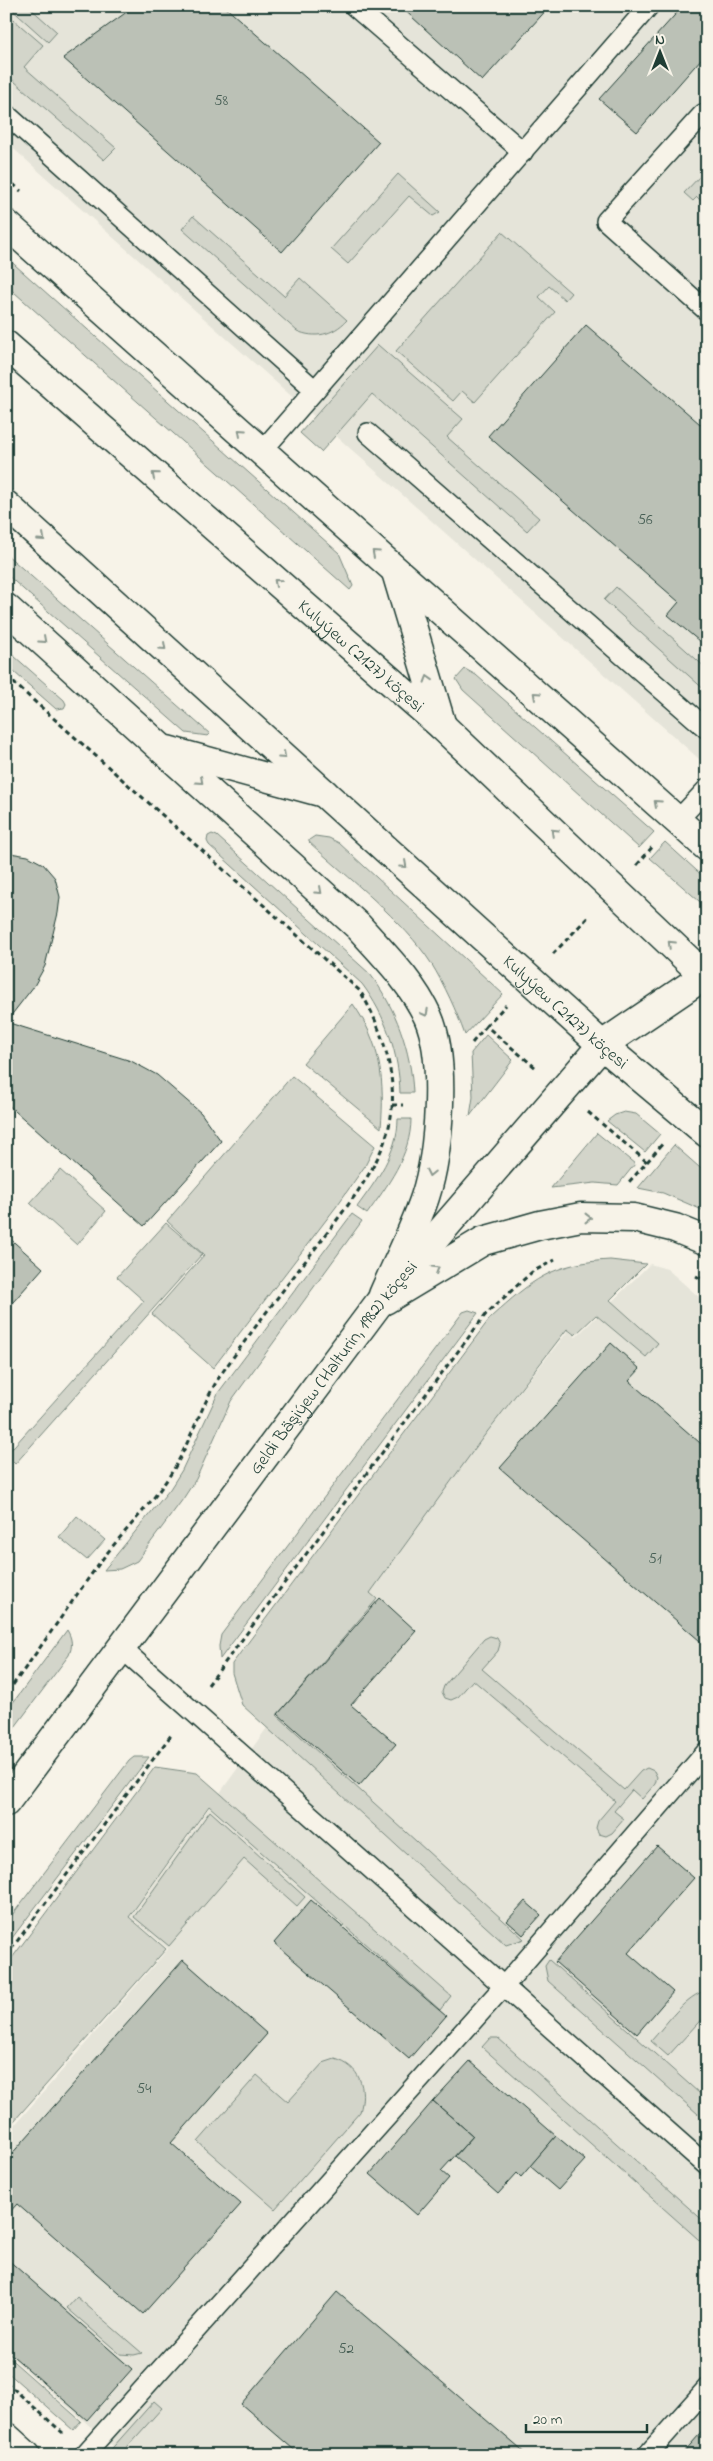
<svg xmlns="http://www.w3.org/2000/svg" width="713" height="2461" font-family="'Indie Flower',sans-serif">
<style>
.built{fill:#e5e4d9}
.green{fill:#d3d5ca;stroke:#79897f}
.building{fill:#bbc1b6;stroke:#1f3d34}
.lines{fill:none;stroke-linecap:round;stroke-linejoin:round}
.service-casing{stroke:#1f3d34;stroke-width:22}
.minor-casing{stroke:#1f3d34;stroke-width:31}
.tertiary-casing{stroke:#1f3d34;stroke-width:31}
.trunk-casing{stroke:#1f3d34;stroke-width:31}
.path{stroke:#1f3d34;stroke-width:3;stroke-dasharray:5 4;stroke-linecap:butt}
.service{stroke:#f7f3e8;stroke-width:19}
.minor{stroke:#f7f3e8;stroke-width:28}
.tertiary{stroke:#f7f3e8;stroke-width:28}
.trunk{stroke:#f7f3e8;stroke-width:28}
.oneway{stroke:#8b988e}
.labels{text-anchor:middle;stroke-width:5;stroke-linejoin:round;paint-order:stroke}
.number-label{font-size:15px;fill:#465e54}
.street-label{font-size:18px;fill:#1f3d34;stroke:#f7f3e8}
</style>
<rect width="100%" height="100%" fill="#f7f3e8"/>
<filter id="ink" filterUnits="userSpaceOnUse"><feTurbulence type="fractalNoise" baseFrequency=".02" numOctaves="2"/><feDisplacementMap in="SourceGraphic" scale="10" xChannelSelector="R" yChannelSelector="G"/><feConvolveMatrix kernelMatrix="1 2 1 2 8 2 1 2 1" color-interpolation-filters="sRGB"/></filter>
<g filter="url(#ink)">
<g class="built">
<path d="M6,6H707V766L6,142Z"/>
<path d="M650,1264L667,1269L707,1304V2455H123L6,2353V2135L168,1949L130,1917L277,1714L378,1599L370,1593L484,1436L568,1331L576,1337Z"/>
</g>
<g class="green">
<path d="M8,6H28L57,32L48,42Z"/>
<path d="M6,13L43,45L24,67L116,148L104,160L6,74Z"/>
<path d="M398,174L440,212L433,216L409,196L348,264L331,249Z"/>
<path d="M702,174L707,178V206L697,197L693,201L684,193Z"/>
<path d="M193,216L284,296L300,278L347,320C333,335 315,339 297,331L182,229Z"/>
<path d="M502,232L571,293L565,300L549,286L539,297L555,312L475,402L462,391L453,401L396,351Z"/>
<path d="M6,257L339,553L353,586L350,590L6,285Z"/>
<path d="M378,345L463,419L447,437L539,518L527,531L372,394L321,452L300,433Z"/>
<path d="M6,554L210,734L208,736L186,733L6,574Z"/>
<path d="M616,587L707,669V692L604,600Z"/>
<path d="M6,649L64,700L66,704L64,708L56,709L6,665Z"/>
<path d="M465,669L476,675L654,832L639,848L463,690L456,679Z"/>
<path d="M212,834L217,836L370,974C396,1008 411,1050 413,1093H400C399,1054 386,1016 362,984L209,845L207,841L208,836Z"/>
<path d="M315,836L329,838L339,843L503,994L465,1035C456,1010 445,986 431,963C405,922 346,876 309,842V840Z"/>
<path d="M665,842L707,880V908L650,858Z"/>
<path d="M353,1004C381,1043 385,1081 381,1128L303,1063Z"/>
<path d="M486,1035L513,1060L470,1116L473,1097L471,1053Z"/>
<path d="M292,1076L375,1146L365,1166L336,1207L213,1368L152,1314L204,1255L167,1221Z"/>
<path d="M624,1112L636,1114L660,1134L645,1152L607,1121L615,1115Z"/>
<path d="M398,1119H411C411,1155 387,1186 367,1214L357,1207C376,1181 398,1152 398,1119Z"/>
<path d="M597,1133L635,1164L618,1185L595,1183L551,1188Z"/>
<path d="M674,1145L707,1174V1212L663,1193L638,1188Z"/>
<path d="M60,1170L106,1211L77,1245L30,1203Z"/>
<path d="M352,1214L362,1221L231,1401L196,1479L183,1499L137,1561L120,1569L104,1570L170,1489L182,1470L218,1393Z"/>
<path d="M166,1223L202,1254L15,1464L6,1455L144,1301L117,1277Z"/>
<path d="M610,1260L646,1264L610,1300L658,1343L646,1357L596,1315L575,1335L567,1329L484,1436L370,1593L377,1599L277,1715L524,1939L506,1945L242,1705L232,1673V1664L491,1317C532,1280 552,1263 610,1260Z"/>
<path d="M469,1310L478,1313L220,1659L219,1646L221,1635L463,1312Z"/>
<path d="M77,1516L105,1540L87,1560L59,1537Z"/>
<path d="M67,1630C72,1638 73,1646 69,1655L6,1739V1712Z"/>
<path d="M490,1636L497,1638L500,1644L498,1651L482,1669L624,1790L641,1771L647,1768L654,1771L657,1777L655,1784L642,1799L632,1790L614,1811L624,1819L612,1833L606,1836L599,1834L596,1828L598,1821L615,1801L473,1680L458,1697L451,1700L445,1698L442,1692L444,1686L484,1639Z"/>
<path d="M134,1757H149L6,1946V1923L129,1761Z"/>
<path d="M155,1767L197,1773L451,1996L440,2010L209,1806L129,1917L166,1949L6,2130V1966Z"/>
<path d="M210,1811L305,1897L297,1906L244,1859L169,1946L134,1917Z"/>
<path d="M549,1960L707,2100V2122L548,1981L545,1966Z"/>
<path d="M707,1991V2013L668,2056L651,2041C665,2026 687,1993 707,1991Z"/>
<path d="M490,2038H498L707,2224V2247L482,2047Z"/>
<path d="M335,2059C360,2066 367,2088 360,2112L275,2209L198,2142L257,2075L288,2102L323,2063Z"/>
<path d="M77,2297L142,2353L134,2355L120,2354L67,2308Z"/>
<path d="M6,2355L81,2421L73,2430L6,2371Z"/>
<path d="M154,2401L162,2408L120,2455H106Z"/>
</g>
<g class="building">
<path d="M135,6H224L379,142L282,252L63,58Z"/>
<path d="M400,6H550L482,81Z"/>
<path d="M683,6H707V62L702,58L637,132L599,99Z"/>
<path d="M586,325L707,430V632L699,641L668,615L679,602L488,436Z"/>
<path d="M10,853L28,856L43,864L55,878L60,897L58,913L45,966L34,986L6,1022V854Z"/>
<path d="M6,1022L131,1061L157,1075L201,1113L221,1141L144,1226L6,1103Z"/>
<path d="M6,1235L43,1268L6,1310Z"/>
<path d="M611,1343L640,1369L629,1381L707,1449V1647L500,1468Z"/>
<path d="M380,1598L416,1631L351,1705L396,1744L359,1786L278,1714Z"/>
<path d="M657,1846L694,1878L628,1953L673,1992L637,2034L555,1962Z"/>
<path d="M311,1900L446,2016L409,2059L274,1943Z"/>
<path d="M525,1901L541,1915L523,1935L507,1921Z"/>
<path d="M183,1960L267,2034L171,2143L241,2204L143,2314L17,2204L6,2216V2155L9,2157Z"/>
<path d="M470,2061L556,2136L521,2177L517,2173L498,2194L455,2156L473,2136L433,2101Z"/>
<path d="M433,2101L473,2136L441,2171L449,2178L417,2215L370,2174Z"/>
<path d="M556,2136L585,2160L558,2190L530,2166Z"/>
<path d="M6,2258L132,2369L87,2420L6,2350Z"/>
<path d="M337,2292L527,2455H300L241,2404Z"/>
<path d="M707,2426V2455H685L683,2453Z"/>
</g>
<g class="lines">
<defs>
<g id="service">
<path d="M354,6L523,152"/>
<path d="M6,114L315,390"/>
<path d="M707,117L703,114L606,221L707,311"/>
<path d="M368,433L707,729"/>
<path d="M262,451L649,6"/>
<path d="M677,821L707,789"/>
<path d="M120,1647L707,2166"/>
<path d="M84,2455L504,1986L707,1751"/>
<path d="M647,2455L707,2388"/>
</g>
<g id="minor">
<path d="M6,224L707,847"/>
<path d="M396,572L442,726"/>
<path d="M6,608L359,927C384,955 412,982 428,1017C447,1060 439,1154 425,1197C414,1230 397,1263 383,1295"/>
<path d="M167,750L324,793"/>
<path d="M385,1300L483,1241L540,1225L581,1217L634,1218L675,1228L707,1241"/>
<path d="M6,2437L26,2455"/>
</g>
<g id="tertiary">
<path id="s1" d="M6,1802L379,1303L602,1045L704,976"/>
</g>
<g id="trunk">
<path id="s2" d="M6,345L442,726L707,978"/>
<path id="s3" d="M6,505L602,1045L707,1133"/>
</g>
</defs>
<use href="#service" class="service-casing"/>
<use href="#minor" class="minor-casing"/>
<use href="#tertiary" class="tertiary-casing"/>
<use href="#trunk" class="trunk-casing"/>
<g class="path">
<path d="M6,178L21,191"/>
<path d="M6,676L360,991C382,1027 399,1079 390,1122C381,1166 350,1202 324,1237C290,1281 256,1325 224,1370C203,1400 193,1435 175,1467C154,1503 122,1532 98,1565C67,1608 38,1652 6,1694"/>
<path d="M637,865L654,845"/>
<path d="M553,954L590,915"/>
<path d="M486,1026L506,1005"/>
<path d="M472,1043L486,1026L536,1068"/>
<path d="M392,1105H403"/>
<path d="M588,1112L647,1162L629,1182"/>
<path d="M647,1162L664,1142"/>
<path d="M696,1276L707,1282"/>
<path d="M208,1685L486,1314L532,1272L555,1260"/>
<path d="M6,1956L172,1734"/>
<path d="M6,2382L63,2433"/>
</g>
<use href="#service" class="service"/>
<use href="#minor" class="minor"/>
<use href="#tertiary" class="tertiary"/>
<use href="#trunk" class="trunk"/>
</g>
<defs><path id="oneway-chevron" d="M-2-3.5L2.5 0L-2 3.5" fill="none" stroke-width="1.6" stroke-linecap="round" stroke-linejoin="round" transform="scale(1.25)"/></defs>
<g class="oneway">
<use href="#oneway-chevron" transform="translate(241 432) rotate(-138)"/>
<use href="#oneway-chevron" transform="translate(155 475) rotate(-139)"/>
<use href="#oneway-chevron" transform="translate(42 538) rotate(42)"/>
<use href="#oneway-chevron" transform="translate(375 553) rotate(-138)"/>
<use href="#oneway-chevron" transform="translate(277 582) rotate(-139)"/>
<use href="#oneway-chevron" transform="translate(43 640) rotate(42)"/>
<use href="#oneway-chevron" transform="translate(163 647) rotate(42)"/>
<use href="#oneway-chevron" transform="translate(428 679) rotate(-107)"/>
<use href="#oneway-chevron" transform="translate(536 695) rotate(-138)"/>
<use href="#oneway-chevron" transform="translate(283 756) rotate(42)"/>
<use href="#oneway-chevron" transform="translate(200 781) rotate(42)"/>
<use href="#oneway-chevron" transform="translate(657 803) rotate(-138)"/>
<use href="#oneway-chevron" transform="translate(554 832) rotate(-136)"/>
<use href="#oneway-chevron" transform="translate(404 865) rotate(42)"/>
<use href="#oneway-chevron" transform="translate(319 891) rotate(42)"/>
<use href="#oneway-chevron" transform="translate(671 944) rotate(-136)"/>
<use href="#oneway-chevron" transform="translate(425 1013) rotate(62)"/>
<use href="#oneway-chevron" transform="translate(430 1173) rotate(102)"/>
<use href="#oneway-chevron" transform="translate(588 1218)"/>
<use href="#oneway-chevron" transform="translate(436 1269) rotate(-31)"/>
</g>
</g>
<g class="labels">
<g class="number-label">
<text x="221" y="105">58</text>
<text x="645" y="524">56</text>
<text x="655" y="1563">51</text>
<text x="144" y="2093">54</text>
<text x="346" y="2353">52</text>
</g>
<g class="street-label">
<text dy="6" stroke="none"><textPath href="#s2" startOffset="472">Kulyýew (2127) köçesi</textPath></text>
<text dy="6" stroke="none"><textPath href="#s3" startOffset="755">Kulyýew (2127) köçesi</textPath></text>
<text dy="6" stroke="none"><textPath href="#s1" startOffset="544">Geldi Bäşiýew (Halturin, 1982) köçesi</textPath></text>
</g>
</g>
<rect width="713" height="2461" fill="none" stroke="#f7f3e8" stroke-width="25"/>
<rect x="12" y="12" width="688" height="2436" fill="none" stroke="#1f3d34" stroke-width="2" filter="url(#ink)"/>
<g transform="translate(660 52)" stroke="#f7f3e8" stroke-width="4" paint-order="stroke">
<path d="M0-4L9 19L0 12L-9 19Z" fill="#1f3d34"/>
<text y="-8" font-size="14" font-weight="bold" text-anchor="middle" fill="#1f3d34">N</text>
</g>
<path d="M526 2424v8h121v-8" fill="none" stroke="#1f3d34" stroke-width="2.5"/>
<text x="533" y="2424" font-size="15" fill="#1f3d34" stroke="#f7f3e8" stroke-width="4" paint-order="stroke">20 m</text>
</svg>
